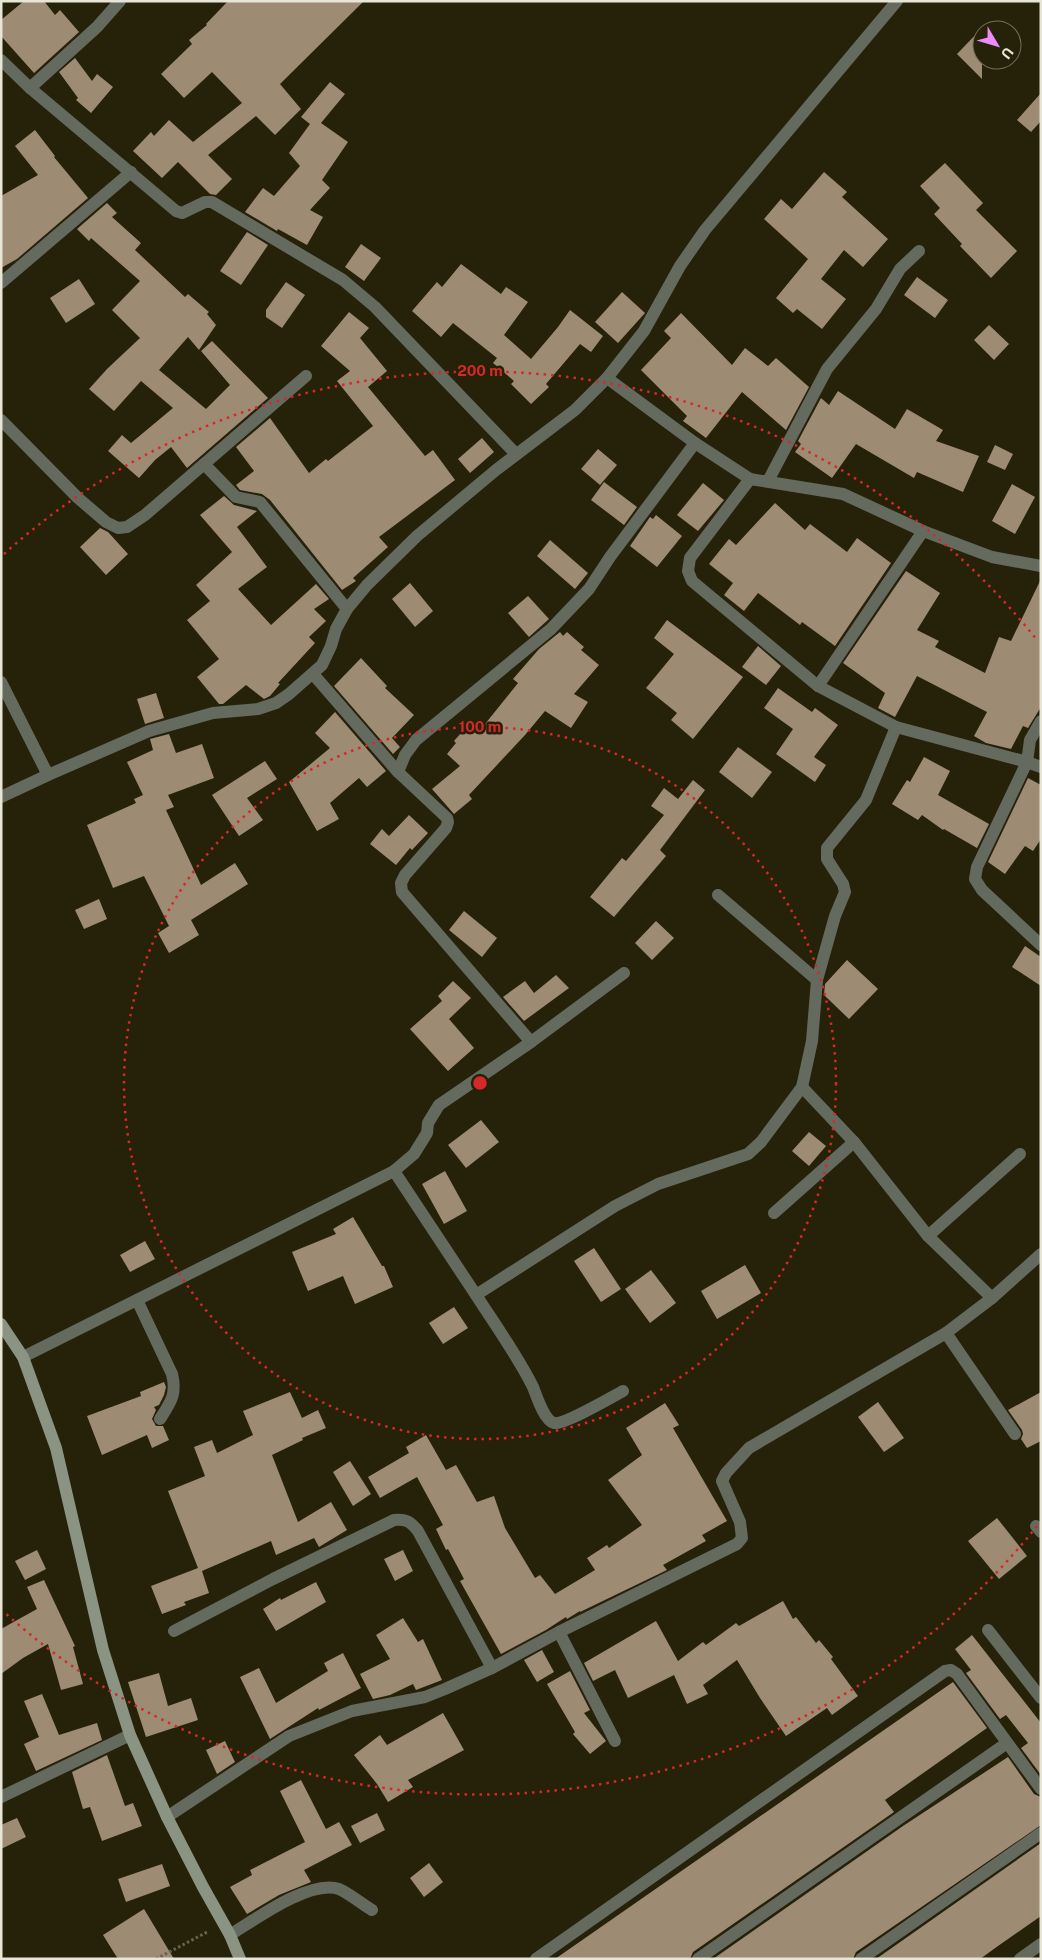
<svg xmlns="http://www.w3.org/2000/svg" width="1042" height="1960" font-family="'Public Sans',sans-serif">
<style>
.building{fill:#9e8b74}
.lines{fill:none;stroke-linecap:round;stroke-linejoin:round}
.path{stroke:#66634e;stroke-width:3;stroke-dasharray:2.5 2.5;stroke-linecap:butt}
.street{stroke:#656a5f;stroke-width:12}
.secondary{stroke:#8b9382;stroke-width:12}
.ring{fill:none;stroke:#d62828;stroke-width:2.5;stroke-dasharray:2.5 5}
.centre{fill:#d62828;stroke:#26220a;stroke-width:2.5}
.ring-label{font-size:15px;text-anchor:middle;font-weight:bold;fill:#d62828;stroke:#26220a;stroke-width:5;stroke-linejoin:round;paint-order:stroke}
</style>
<rect width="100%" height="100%" fill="#26220a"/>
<g class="building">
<path d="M24,1H44L55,15L60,10L79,32L34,73L1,36V20Z"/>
<path d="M228,1H364L280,84L301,109L275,135L256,116L208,155L232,179L216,195L210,194L178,162L162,178L133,151L151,132L154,136L169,120L193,142L242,103L212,72L184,98L161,74L192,44L189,40L207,25L206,24Z"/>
<path d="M982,28V79L957,54Z"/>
<path d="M75,58L92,81L97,74L113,87L91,113L76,100L78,98L59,72Z"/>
<path d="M330,82L345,94L321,123L348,142L322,180L330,188L310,210L323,217L307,245L278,229L277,231L245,212L263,188L274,196L300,166L289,153L310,124L301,117Z"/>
<path d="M1041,93V121L1031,132L1017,120Z"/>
<path d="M35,130L55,156L54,157L88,198L17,259L1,268V196L38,175L15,146Z"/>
<path d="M945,163L983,203L976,210L1017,251L991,278L960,246L962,244L934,214L940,208L920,186Z"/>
<path d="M824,172L847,192L842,197L888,239L863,267L844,250L821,279L846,299L822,329L797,309L793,313L776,298L808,259L764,219L781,199L792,209Z"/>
<path d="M107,203L117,213L112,217L141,243L135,250L185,297L188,294L209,312L207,314L216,325L199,350L188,337L159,370L206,409L230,385L201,351L212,341L268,398L187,468L171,447L155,460L139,478L108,451L122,435L131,443L173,408L141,381L114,411L89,389L107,369L140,338L112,310L140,281L91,238L89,241L77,229Z"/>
<path d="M247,232L268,245L241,285L220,271Z"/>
<path d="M361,244L381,258L364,281L345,267Z"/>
<path d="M461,264L501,294L506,287L528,302L504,335L531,359L558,327L570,310L603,336L591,352L580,344L546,384L549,387L531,404L511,384L514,381L493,363L497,358L453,323L441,337L412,311L437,282L442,287Z"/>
<path d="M917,277L948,300L935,318L904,295Z"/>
<path d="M79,279L95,304L66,323L50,298Z"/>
<path d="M286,282L305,295L282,328L266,317V310Z"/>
<path d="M622,292L645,313L618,343L595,322Z"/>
<path d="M349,312L369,328L360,338L387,371L368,387L425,456L433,450L455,480L379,537L388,547L353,578L356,581L342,590L270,500L262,494L240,490L236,485L254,471L236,447L270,418L309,473L326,459L328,461L373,426L337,381L350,371L321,346Z"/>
<path d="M681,313L732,365L745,348L768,366L776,358L809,387L786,430L742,392L706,438L683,421L687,416L641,370L671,338L664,331Z"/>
<path d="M989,325L1009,344L994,360L974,340Z"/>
<path d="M838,391L895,429L907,409L943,430L936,441L979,456L963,492L917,472L914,478L856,444L832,478L795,452L801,444L798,441L821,398L829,405Z"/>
<path d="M482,438L494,452L470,473L458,459Z"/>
<path d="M995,445L1013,454L1005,470L987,462Z"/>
<path d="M598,449L617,465L600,485L581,469Z"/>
<path d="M604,482L637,507L624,525L591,500Z"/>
<path d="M703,483L724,500L698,531L677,515Z"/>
<path d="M1012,484L1035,497L1015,534L992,521Z"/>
<path d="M224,496L234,505L257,511L237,527L267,567L238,589L271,625L316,584L329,599L314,609L326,621L309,637L315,643L278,683L280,684L270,696L264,699L246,685L223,704H219L197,677L219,659L187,620L210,601L196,585L232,552L200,515Z"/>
<path d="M775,503L805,530L810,524L847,552L857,538L891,563L835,646L802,622L800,625L758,593L744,611L724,595L733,583L709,564L729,539L736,545Z"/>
<path d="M656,515L682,536L657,567L630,546L650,517L653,519Z"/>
<path d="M100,528L108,532L128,554L106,575L80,547Z"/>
<path d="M550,540L588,573L575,589L537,556Z"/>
<path d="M906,571L940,593L917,630L939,641L935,647L985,673L999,637L1011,641L1041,579V707L1028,728L1023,726L1011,749L986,743L974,736L987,712L917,676L895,717L878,708L885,693L843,663Z"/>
<path d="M410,583L433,611L415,627L392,599Z"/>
<path d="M528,596L549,619L529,637L508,613Z"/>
<path d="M667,620L743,677L693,739L671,720L677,713L646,688L674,654L654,638Z"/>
<path d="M560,632L563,636L567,632L584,647L581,650L599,665L574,694L588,702L571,728L545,711L525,735L469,795L472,799L454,814L432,789L460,766L447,754L456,743L454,741L468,725L477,734L518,683L513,679L539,649Z"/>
<path d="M758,646L781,666L766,685L742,667Z"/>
<path d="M361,658L387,686L385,688L414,715L392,738L400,747L393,754L334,686Z"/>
<path d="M778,688L812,712L815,708L838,725L814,757L826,765L815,782L776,754L793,729L764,708Z"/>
<path d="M156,693L164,718L145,724L137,699Z"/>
<path d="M335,712L386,771L367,787L359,778L330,803L339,819L317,831L289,782L330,748L315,733Z"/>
<path d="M169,734L176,753L202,744L214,778L168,795L174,807L166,810L201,885L235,863L248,884L191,920L199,935L169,953L158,933L169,926L144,876L113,888L87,825L136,803L134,799L143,795L127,762L153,750L150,739Z"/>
<path d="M738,747L772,772L752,798L719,772Z"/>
<path d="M924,757L950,771L938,795L989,824L977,848L944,829L943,830L922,815L918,820L892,804L907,780L910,782Z"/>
<path d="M265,761L277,779L247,798L263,820L239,836L212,795Z"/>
<path d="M1028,778L1041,785V839L1033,851L1025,846L1005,874L988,862Z"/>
<path d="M693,780L705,790L660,850L666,856L614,917L590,897L622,858L626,861L664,815L651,806L664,788L678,799Z"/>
<path d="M409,815L428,833L412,850L410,848L396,865L370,844L382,829L389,836Z"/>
<path d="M99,899L107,919L84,929L75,910Z"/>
<path d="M464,911L497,938L482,957L449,930Z"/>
<path d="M656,921L674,938L652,960L635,943Z"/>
<path d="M1025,946L1041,957V986L1012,967Z"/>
<path d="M847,960L878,989L849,1019L824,995L825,984Z"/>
<path d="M556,975L569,988L524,1021L503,997L525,981L534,993Z"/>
<path d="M453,981L471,998L449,1019L474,1048L448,1071L410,1029L442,1001L438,996Z"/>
<path d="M481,1120L499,1142L466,1168L448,1145Z"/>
<path d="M809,1132L826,1146L809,1166L792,1151Z"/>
<path d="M445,1171L467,1211L444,1224L422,1184Z"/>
<path d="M353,1217L382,1266H384L393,1287L355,1304L343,1276L308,1291L292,1252L336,1234L333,1229Z"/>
<path d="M145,1241L155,1259L130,1272L120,1255Z"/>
<path d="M594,1248L621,1289L601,1302L574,1261Z"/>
<path d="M745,1265L761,1293L717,1319L701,1291Z"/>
<path d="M651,1270L676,1303L650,1323L625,1289Z"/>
<path d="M454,1307L468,1328L443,1344L429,1323Z"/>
<path d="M164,1382L166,1387L164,1395L159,1405L154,1407L156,1410L152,1419L156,1426H163L169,1440L152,1448L147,1435L102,1455L87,1416L141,1396L140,1392Z"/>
<path d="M290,1392L302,1418L318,1410L326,1428L302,1438L303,1440L272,1455L298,1522L331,1502L347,1530L319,1547L314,1538L276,1555L271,1541L202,1571L209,1593L184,1602L186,1605L162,1614L151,1586L198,1568L168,1491L205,1476L194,1447L212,1440L217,1453L253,1435L243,1411Z"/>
<path d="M1041,1392V1441L1027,1448L1021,1439L1023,1434L1022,1430L1008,1410Z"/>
<path d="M878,1402L904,1438L884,1452L858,1417Z"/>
<path d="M665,1403L679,1425L673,1428L727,1521L702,1535L706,1541L663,1565L667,1570L580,1612V1611L567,1619L566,1617L546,1630L501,1654L460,1581L464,1579L448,1549L446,1550L436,1529L443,1525L417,1477L380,1498L368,1477L409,1453L406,1447L426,1435L446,1470L456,1465L477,1502L494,1496L505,1528L535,1578L540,1575L555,1594L595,1570L587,1558L607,1545L609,1548L642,1525L608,1480L642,1455L626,1428Z"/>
<path d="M350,1461L371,1494L353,1506L333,1472Z"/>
<path d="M997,1518L1027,1556L999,1579L968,1541Z"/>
<path d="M37,1550L46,1569L25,1580L15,1561Z"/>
<path d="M403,1550L413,1571L395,1581L384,1559Z"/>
<path d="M44,1580L75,1646L73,1647L83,1684L61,1690L48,1644L23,1658L1,1674V1629L37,1609L27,1587Z"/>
<path d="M316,1582L326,1602L276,1631L263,1609L280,1598L281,1600Z"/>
<path d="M783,1601L793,1619L796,1617L816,1643L819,1640L833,1657L831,1659L858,1696L832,1715L827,1708L786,1736L760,1698L737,1660L703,1685L708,1694L687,1704L674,1675L628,1698L615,1670L593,1681L584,1663L656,1621L678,1661L703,1642L706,1645L736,1623L739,1626Z"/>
<path d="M403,1618L418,1642L423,1639L442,1680L416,1690L413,1684L390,1695L373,1699L360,1674L390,1659L376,1635Z"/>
<path d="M972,1635L1041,1723V1775L1021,1748L1028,1743L1006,1715L1000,1719L966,1673L971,1670L955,1649Z"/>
<path d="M542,1650L554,1672L537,1682L524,1660Z"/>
<path d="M343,1653L361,1688L319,1710L318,1708L270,1739L240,1677L259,1668L276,1703L328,1671L324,1663Z"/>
<path d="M570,1671L590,1710L584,1713L606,1741L590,1754L573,1734L575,1732L547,1684Z"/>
<path d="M159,1673L168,1706L191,1698L198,1720L146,1737L128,1682Z"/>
<path d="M953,1682L987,1728L885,1800L894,1812L693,1952L690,1959H555Z"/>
<path d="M42,1694L59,1735L97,1723L102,1740L36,1771L24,1744L39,1737L24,1701Z"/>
<path d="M443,1713L464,1750L408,1780L413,1787L388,1802L377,1784L354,1755L380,1735L387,1745Z"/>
<path d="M225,1741L235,1762L217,1774L206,1750Z"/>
<path d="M107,1755L125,1806L133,1803L142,1826L102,1841L90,1807L83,1809L72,1772Z"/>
<path d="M1008,1757L1034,1794L1041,1797V1825L856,1952L853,1959H713L903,1826Z"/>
<path d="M301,1780L326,1829L339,1822L352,1845L304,1870L311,1882L279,1895L247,1914L230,1887L252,1875L250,1870L305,1842L280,1791Z"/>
<path d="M377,1813L385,1830L360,1843L351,1826Z"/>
<path d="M17,1818L26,1837L1,1849V1825Z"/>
<path d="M1041,1843V1916L998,1946L980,1959H876Z"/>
<path d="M429,1863L443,1882L424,1897L410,1878Z"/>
<path d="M162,1864L170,1886L126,1902L118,1879Z"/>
<path d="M144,1909L174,1959H118L103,1935Z"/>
</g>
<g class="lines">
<path class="path" d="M156,1959L209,1931"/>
<g class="street">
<path d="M1,60L30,88L176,211L182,213L205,202H212L343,280L375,307L516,454"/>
<path d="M30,88L97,27L120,1"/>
<path d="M1,283L131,172"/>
<path d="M607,378L695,443L750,479L843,494L923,531L992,557L1041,566"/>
<path d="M1,420L78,498L106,522L118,528L127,527L145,515L306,376"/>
<path d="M204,464L236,497L260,502L347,609"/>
<path d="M750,479L690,558L688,571L692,581L818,686L896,727L1027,762L1041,767"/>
<path d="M768,481L827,369L876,309L900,269L919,251"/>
<path d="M313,674L398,772L447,818L448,822L446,828L405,875L401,883L402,892L531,1042"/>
<path d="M1,682L48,775"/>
<path d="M818,686L923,531"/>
<path d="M1041,721L1030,740L1027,762L977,867L975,879L982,890L1041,945"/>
<path d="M398,772L405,755L416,740L551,629L589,589L610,557L695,443"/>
<path d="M1,797L48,775L149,731L213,713L258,709L276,703L289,694L322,665L331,646L336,629L347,609L367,585L417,536L496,470L575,410L607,378L644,331L680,266L705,230L897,1"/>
<path d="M718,895L817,980"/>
<path d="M802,1087L854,1142L928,1236L992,1298"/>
<path d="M394,1171L476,1295L615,1206L658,1184L748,1154L761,1142L802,1087L812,1041L817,980L835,916L845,892L843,884L827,859V848L866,800L896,727"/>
<path d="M774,1213L854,1142"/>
<path d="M928,1236L1020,1154"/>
<path d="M476,1295C496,1326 517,1355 533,1387C537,1397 544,1420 554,1423C564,1425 612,1397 623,1391"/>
<path d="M137,1300L172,1374C177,1394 171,1402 160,1419"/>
<path d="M946,1333L1015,1434"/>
<path d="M23,1357L394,1171L414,1154L427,1133L428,1123L439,1105L531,1042L624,973"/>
<path d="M1036,1526L1041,1532"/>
<path d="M988,1630L1041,1698"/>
<path d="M174,1631L273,1579L394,1520C406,1519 410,1521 418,1531L492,1668"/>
<path d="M559,1632L615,1741"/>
<path d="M1,1797L130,1735"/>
<path d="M167,1817L289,1736L352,1711L425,1697L445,1689L492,1668L559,1632L737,1544L742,1538L740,1522L722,1481L726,1473L749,1448L946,1333L992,1298L1041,1254"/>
<path d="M230,1935C254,1920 310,1879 339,1889C350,1894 362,1904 372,1910"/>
<path d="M536,1959L945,1671L951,1670L957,1674L1041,1789"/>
<path d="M698,1959L1007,1743"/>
<path d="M861,1959L1041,1833"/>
<path d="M1020,1959L1041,1944"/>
</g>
<path class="secondary" d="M1,1324L23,1357L56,1448L103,1650L130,1735L167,1817L203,1887L230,1935L240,1959"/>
</g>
<g class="ring">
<circle cx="480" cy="1083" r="356"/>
<path d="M1037 1526A712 712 0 0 1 4 1612M4 554A712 712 0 0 1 1037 640"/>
</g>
<circle cx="480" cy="1083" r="8" class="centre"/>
<g class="ring-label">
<text x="480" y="376">200 m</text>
<text x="480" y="732">100 m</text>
</g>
<rect width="1042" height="1960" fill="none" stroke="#e7e5d6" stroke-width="5"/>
<g transform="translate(997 45) rotate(128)"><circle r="24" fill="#26220a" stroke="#73705c"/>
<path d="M0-4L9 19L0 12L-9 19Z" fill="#e98dfe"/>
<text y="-8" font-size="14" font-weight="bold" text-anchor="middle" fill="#e7e5d6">U</text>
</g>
</svg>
